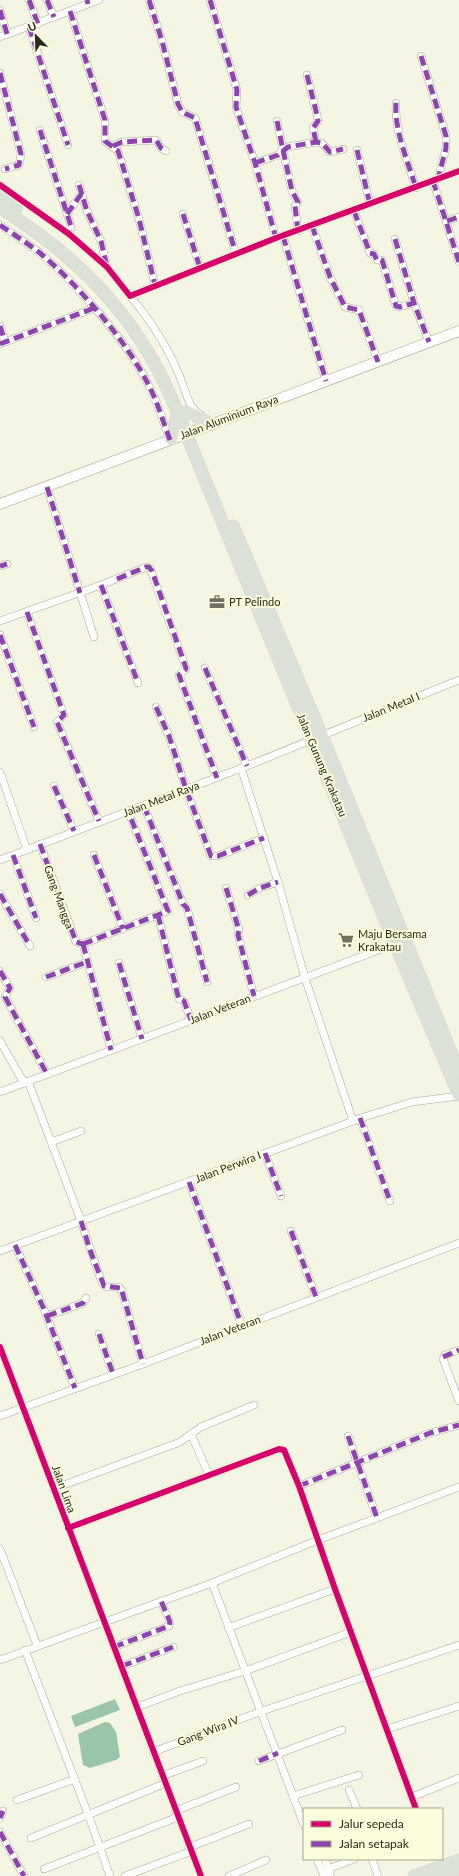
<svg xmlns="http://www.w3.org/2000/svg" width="459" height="1876" font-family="Lato,sans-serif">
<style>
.water{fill:#9bc5aa}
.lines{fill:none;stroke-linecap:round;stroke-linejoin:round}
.street-casing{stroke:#a8a99b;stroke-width:8}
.secondary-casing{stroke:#a8a99b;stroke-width:11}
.highway-casing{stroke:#d0d0c8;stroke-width:13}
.street{stroke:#fdfefb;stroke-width:7}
.secondary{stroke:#fdfefb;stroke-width:10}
.highway{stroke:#dce1d7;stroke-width:12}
.quiet{stroke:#8e44ad;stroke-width:5;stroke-dasharray:10 5;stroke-linecap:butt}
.cycleway-casing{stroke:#fafcdc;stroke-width:8}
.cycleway{stroke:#d6006c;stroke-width:6}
.labels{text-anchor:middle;stroke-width:4;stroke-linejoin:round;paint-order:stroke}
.street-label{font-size:11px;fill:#292a1e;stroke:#fafcdc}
.poi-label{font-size:11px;fill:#292a1e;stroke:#fafcdc;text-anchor:start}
</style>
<rect width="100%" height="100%" fill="#f4f5e3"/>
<g class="water">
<path d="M115,1699L120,1710L75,1727L71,1716Z"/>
<path d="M105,1722L110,1723L116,1732L120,1757L116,1760L90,1768L83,1765L78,1734Z"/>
</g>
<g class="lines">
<defs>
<g id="street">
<path d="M29,0L38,24"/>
<path d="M47,0L54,17"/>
<path d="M149,0L162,41L178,104L182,112L195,118L236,254"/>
<path d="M210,0L237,90L236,107L255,163L276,238"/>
<path d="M0,10L7,34"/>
<path d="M70,11L105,120V141L118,151L139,219L155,285"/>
<path d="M29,27L68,145"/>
<path d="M0,37L99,0"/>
<path d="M421,56L446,136V148L438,179"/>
<path d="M0,73L21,154L19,165L5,169"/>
<path d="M307,75L317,115L318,121L313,128L316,142"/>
<path d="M396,103C394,130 408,162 416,188"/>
<path d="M277,121L283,150"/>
<path d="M40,130L71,226L69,234"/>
<path d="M113,146L122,142L156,140L161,148L166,151"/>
<path d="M283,150L292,191L298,202L295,206L298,231"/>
<path d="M357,150L370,204"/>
<path d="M255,163L278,155L288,147L316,142L322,143L330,152L343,149"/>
<path d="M433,181L459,262"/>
<path d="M0,185L69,234L107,267L130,296L276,238L459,171"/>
<path d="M79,185L87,211L101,241L107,267"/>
<path d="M354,211L370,253L374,254L377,260H382L396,306L400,307L414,303L429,342"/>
<path d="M67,214L82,193"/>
<path d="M183,214L200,268"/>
<path d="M447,221L459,217"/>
<path d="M0,225C13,234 27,243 40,253C78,285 127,341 149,386C158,403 163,422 170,440"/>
<path d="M312,226L330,277L345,307L359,310L378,362"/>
<path d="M283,236L326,381"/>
<path d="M395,239L414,303"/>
<path d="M130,296C151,321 168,347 180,377C185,389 188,408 201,415"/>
<path d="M0,326L5,342"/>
<path d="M0,344L94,308"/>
<path d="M47,487L94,637"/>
<path d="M0,566L7,564"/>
<path d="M101,585L138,683"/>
<path d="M27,612L64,715L57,722L99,821"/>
<path d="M0,621L101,585L146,567L150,568L186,668L185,670L179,675L217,778"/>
<path d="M0,635L34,727"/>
<path d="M205,668L247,766"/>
<path d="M156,707L169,736L186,789L211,856H218L264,838"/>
<path d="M241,768L278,882L305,978L353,1121"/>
<path d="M0,772L27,850"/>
<path d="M54,786L74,831"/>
<path d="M144,806L183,904L187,908L207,982"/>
<path d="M40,844L76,942L83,944"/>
<path d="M13,855L36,918"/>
<path d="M94,855L123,929"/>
<path d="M0,860L247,766L459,680"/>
<path d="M226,888L239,930L238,935L254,996"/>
<path d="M0,894L30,946"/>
<path d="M248,895L260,888L278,882"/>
<path d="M158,915L178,996L179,999L184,1001L191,1020"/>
<path d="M83,944L168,911L128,811"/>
<path d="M83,944L111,1050"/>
<path d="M119,963L142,1039"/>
<path d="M0,971L10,988L5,997L47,1074"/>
<path d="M46,977L87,962"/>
<path d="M0,1041L24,1083"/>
<path d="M28,1081L81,1221L102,1283L107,1287H119L122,1291L143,1364"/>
<path d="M0,1092L395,944"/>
<path d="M360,1118L390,1201"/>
<path d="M51,1142L81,1131"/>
<path d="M265,1153L281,1196"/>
<path d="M189,1182L242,1326"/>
<path d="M291,1231L316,1297"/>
<path d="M15,1245L43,1307L75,1388"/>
<path d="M0,1251L364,1117L412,1102L459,1096"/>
<path d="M47,1316L78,1305L83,1303L86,1298"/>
<path d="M99,1334L113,1374"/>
<path d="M0,1347L201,1876"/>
<path d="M459,1350L445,1355L443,1359L459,1401"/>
<path d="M0,1416L143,1364L459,1243"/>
<path d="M191,1434L209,1475"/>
<path d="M348,1436L377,1518"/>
<path d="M299,1486L430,1433L459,1425"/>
<path d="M53,1489L180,1442L201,1427L254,1405"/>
<path d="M68,1528L279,1449L284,1450L299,1486L335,1589L416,1809"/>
<path d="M0,1549L37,1645"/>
<path d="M212,1583L304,1825"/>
<path d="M228,1628L335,1589"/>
<path d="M114,1647L169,1626L170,1622L161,1601"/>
<path d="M25,1650L88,1814L110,1876"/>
<path d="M0,1660L212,1583L318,1540L459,1487"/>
<path d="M122,1666L173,1647"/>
<path d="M137,1707L180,1691L245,1671L351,1632"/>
<path d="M387,1729L459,1706"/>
<path d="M153,1752L262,1711L459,1645"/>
<path d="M259,1761L342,1730"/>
<path d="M162,1776L203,1761"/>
<path d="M349,1790L357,1809"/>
<path d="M293,1796L359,1775"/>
<path d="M412,1797L459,1778"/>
<path d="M17,1800L75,1779"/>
<path d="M175,1811L236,1787"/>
<path d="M0,1818L3,1811"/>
<path d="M0,1832L24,1876"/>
<path d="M31,1838L166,1783"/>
<path d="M190,1847L249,1824"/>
<path d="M317,1859L324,1876"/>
<path d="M325,1859L331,1876"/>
<path d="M372,1859L378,1876"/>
<path d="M44,1869L178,1817"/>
<path d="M328,1869L354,1859"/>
<path d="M125,1876L192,1851"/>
<path d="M229,1876L266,1860"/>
</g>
<path id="secondary" d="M0,504L459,331"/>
<g id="highway">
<path d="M0,197L16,208"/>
<path d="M0,207C20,221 40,234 59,250C108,290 147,341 172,399L395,944L459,1095"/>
<path d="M187,412L212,424"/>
<path d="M171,439L178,412"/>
<path d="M233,526L322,736L459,1072"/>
<path d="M414,1876L459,1860"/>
<path d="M440,1876L459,1869"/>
</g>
</defs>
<use href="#street" class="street-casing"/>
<use href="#secondary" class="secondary-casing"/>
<use href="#highway" class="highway-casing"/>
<use href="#street" class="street"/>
<use href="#secondary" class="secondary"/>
<use href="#highway" class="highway"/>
<g class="quiet">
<path d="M29,0L38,24"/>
<path d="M47,0L54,17"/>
<path d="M87,0L88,4"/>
<path d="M149,0L162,41L178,104L182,112L195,118L236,254"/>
<path d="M210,0L237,90L236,107L255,163L276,238"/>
<path d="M0,10L7,34"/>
<path d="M70,11L105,120V141L118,151L139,219L155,285"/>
<path d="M29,27L68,145"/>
<path d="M421,56L446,136V148L438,179"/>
<path d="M0,73L21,154L19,165L5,169"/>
<path d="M307,75L317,115L318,121L313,128L316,142"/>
<path d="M396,103C394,130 408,162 416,188"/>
<path d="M277,121L283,150"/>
<path d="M40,130L71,226L69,234"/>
<path d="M113,146L122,142L156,140L161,148L166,151"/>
<path d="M283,150L292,191L298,202L295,206L298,231"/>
<path d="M357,150L370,204"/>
<path d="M255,163L278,155L288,147L316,142L322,143L330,152L343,149"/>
<path d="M433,181L459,262"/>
<path d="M79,185L87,211L101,241L107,267"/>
<path d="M354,211L370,253L374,254L377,260H382L396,306L400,307L414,303L429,342"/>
<path d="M67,214L82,193"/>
<path d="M183,214L200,268"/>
<path d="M447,221L459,217"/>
<path d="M0,225C13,234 27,243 40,253C78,285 127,341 149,386C158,403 163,422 170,440"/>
<path d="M312,226L330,277L345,307L359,310L378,362"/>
<path d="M283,236L326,381"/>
<path d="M395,239L414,303"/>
<path d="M0,326L5,342"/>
<path d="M0,344L94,308"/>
<path d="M47,487L80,593"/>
<path d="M0,566L7,564"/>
<path d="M117,579L146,567H149L152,571L186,668L185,670L179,675L217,778"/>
<path d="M101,585L138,683"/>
<path d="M27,612L64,715L57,722L99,821"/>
<path d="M0,635L34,727"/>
<path d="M205,668L247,766"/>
<path d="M156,707L169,736L186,789L211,856H218L264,838"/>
<path d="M54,786L74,831"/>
<path d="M144,806L183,904L187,908L207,982"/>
<path d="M40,844L76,942L83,944"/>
<path d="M13,855L36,918"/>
<path d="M94,855L123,929"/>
<path d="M226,888L239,930L238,935L254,996"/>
<path d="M0,894L30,946"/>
<path d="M248,895L260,888L278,882"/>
<path d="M158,915L178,996L179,999L184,1001L191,1020"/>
<path d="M83,944L168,911L128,811"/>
<path d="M83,944L111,1050"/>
<path d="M119,963L142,1039"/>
<path d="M0,971L10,988L5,997L47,1074"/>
<path d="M46,977L87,962"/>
<path d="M360,1118L390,1201"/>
<path d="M265,1153L281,1196"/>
<path d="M189,1182L242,1326"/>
<path d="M81,1221L90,1250L104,1286L121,1288L143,1364"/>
<path d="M291,1231L316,1297"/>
<path d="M15,1245L43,1307L75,1388"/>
<path d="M47,1316L78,1305L83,1303L86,1298"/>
<path d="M99,1334L113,1374"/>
<path d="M443,1357L459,1350"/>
<path d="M348,1436L377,1518"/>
<path d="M299,1486L430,1433L459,1425"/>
<path d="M114,1647L169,1626L170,1622L161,1601"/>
<path d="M122,1666L173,1647"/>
<path d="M259,1761L278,1753"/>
<path d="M0,1818L3,1811"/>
<path d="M0,1832L24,1876"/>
</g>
<defs>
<g id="cycleway">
<path d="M0,185L69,234L107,267L130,296L276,238L459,171"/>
<path d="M0,1347L201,1876"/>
<path d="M68,1528L279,1449L284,1450L299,1486L335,1589L416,1809"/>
</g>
</defs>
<use href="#cycleway" class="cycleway-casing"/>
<use href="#cycleway" class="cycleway"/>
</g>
<defs>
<symbol id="office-bare" viewBox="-9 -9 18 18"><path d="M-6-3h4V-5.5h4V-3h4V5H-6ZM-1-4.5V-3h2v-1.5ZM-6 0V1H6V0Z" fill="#707163" stroke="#fafcdc" stroke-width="2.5" paint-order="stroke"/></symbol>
<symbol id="supermarket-bare" viewBox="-9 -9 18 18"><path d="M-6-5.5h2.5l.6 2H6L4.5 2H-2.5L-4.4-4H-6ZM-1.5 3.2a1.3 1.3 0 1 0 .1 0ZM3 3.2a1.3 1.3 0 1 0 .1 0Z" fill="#707163" stroke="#fafcdc" stroke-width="2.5" paint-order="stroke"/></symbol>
</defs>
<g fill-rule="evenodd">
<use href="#office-bare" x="206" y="591" width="22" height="22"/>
<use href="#supermarket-bare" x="335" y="929" width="22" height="22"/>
</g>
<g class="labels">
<g class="street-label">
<text transform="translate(229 417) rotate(-21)" y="4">Jalan Aluminium Raya</text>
<text transform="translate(391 707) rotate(-22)" y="4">Jalan Metal I</text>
<text transform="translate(322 765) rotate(67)" y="4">Jalan Gunung Krakatau</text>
<text transform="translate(161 799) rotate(-21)" y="4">Jalan Metal Raya</text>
<text transform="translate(59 897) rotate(70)" y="4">Gang Mangga</text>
<text transform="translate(220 1009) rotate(-21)" y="4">Jalan Veteran</text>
<text transform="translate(228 1167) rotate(-21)" y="4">Jalan Perwira I</text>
<text transform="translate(230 1330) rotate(-21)" y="4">Jalan Veteran</text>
<text transform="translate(64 1489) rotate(70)" y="4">Jalan Lima</text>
<text transform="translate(208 1731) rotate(-21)" y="4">Gang Wira IV</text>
</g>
<g class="poi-label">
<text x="229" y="606">PT Pelindo</text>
<text x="358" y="938">Maju Bersama<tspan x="358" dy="13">Krakatau</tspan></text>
</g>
</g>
<rect x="303" y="1808" width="140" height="52" fill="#fafcdc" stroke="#a6a890"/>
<rect x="311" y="1821" width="20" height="6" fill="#d6006c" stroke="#a6a890"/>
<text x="339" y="1828" font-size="12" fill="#292a1e">Jalur sepeda</text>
<rect x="311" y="1841" width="20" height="6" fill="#8e44ad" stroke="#a6a890"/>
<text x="339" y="1848" font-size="12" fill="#292a1e">Jalan setapak</text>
<g transform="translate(36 36) rotate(337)" stroke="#fafcdc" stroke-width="3" paint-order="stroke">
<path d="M0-3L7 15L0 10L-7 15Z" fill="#292a1e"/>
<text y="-6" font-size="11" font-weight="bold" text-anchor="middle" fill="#292a1e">U</text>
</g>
</svg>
